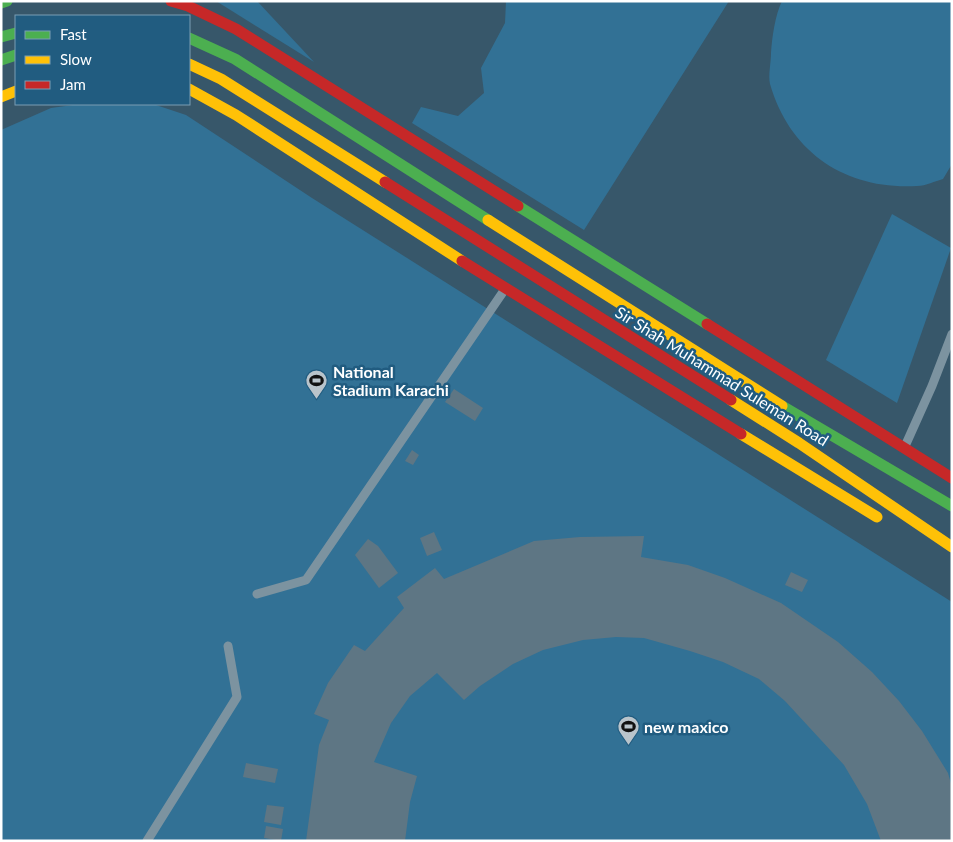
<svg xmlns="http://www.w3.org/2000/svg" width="953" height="842" font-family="Lato,sans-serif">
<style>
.green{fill:#327195}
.building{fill:#5e7684}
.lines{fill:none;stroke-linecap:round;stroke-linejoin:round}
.lane{stroke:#7c93a0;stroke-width:9}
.fast{stroke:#4caf50;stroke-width:11}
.slow{stroke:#ffc107;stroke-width:11}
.jam{stroke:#c62828;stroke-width:11}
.labels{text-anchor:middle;stroke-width:5;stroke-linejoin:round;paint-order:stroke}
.poi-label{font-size:16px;font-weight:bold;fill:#fff;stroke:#215c80;text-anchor:start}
.street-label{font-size:16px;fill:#fff;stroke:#215c80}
</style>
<rect width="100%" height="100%" fill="#37576a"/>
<g class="green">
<path d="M216,1H257L314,62Z"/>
<path d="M506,1H729L584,230L412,123L421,107L458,116L484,93L481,68L505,23Z"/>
<path d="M782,1H952V164L943,179C935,181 926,186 917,186C846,190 790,153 770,84C768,75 771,63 771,53C772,38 775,15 782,1Z"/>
<path d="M80,104H153L186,115L312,198L952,602V841H1V130L51,108Z"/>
<path d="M892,214L951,248L897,403L826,360Z"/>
</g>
<g class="building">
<path d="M454,389L483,408L475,421L445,402Z"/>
<path d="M412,450L419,455L413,465L405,461Z"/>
<path d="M434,532L442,550L427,556L420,538Z"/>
<path d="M644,536L641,557L688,565L725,578L781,603L838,642L872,672L899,701L922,731L948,773L952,787V841H881L867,804L844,765L785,701L759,679L723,662L690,651L644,638L616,637L583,640L543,650L513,664L480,686L464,700L437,673L410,696L391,723L374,762L417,776L410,802L405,841H306L319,745L329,720L314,714L328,683L354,645L365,651L404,608L397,597L435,568L444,579L534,541L580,537Z"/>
<path d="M368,539L378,546L398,573L379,588L355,555Z"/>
<path d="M791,572L808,580L802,592L785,585Z"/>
<path d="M246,763L278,769L275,783L243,777Z"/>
<path d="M267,805L284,807L281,825L264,822Z"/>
<path d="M266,826L283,829L281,841L264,838Z"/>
</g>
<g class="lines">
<g class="lane">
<path d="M906,444L932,386L952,334"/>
<path d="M257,594L306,580L503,292"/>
<path d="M147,841L237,697L228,646"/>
</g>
<g class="fast">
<path d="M1,3L7,1"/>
<path d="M1,37L16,33"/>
<path d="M189,38L235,59L488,220"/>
<path d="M1,60L16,55"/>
<path d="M518,206L707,324"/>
<path d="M782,406L952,506"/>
</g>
<g class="slow">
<path d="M189,64L221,79L385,182"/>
<path d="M189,89L236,115L462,261"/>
<path d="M1,97L16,91"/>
<path d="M488,220L782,406"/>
<path d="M731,400L799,443L952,547"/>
<path d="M741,434L877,517"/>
</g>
<g class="jam">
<path d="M171,1L188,6L236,29L518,206"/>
<path d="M385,182L731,400"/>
<path d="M462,261L741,434"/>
<path d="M707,324L952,478"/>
</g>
</g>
<defs>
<symbol id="stadium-pin" viewBox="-11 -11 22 30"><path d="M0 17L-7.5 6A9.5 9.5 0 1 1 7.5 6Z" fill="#b9c4cb" stroke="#215c80"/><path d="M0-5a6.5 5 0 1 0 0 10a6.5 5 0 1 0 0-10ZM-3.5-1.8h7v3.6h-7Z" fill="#111"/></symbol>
</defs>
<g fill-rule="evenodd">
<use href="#stadium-pin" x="304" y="368" width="25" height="34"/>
<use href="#stadium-pin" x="616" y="714" width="25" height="34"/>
</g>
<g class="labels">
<g class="poi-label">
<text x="333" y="378">National<tspan x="333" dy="18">Stadium Karachi</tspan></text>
<text x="644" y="733">new maxico</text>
</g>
<g class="street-label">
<text transform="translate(722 376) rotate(32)" y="6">Sir Shah Muhammad Suleman Road</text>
</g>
</g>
<rect width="953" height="842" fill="none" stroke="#ffffff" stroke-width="5"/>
<rect x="15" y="15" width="175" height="90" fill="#215c80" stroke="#7a9db3"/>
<rect x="25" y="31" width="25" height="8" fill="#4caf50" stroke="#7a9db3"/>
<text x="60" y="40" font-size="15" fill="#ffffff">Fast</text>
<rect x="25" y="56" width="25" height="8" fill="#ffc107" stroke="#7a9db3"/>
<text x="60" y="65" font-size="15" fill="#ffffff">Slow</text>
<rect x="25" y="81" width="25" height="8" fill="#c62828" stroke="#7a9db3"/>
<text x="60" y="90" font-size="15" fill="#ffffff">Jam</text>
</svg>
